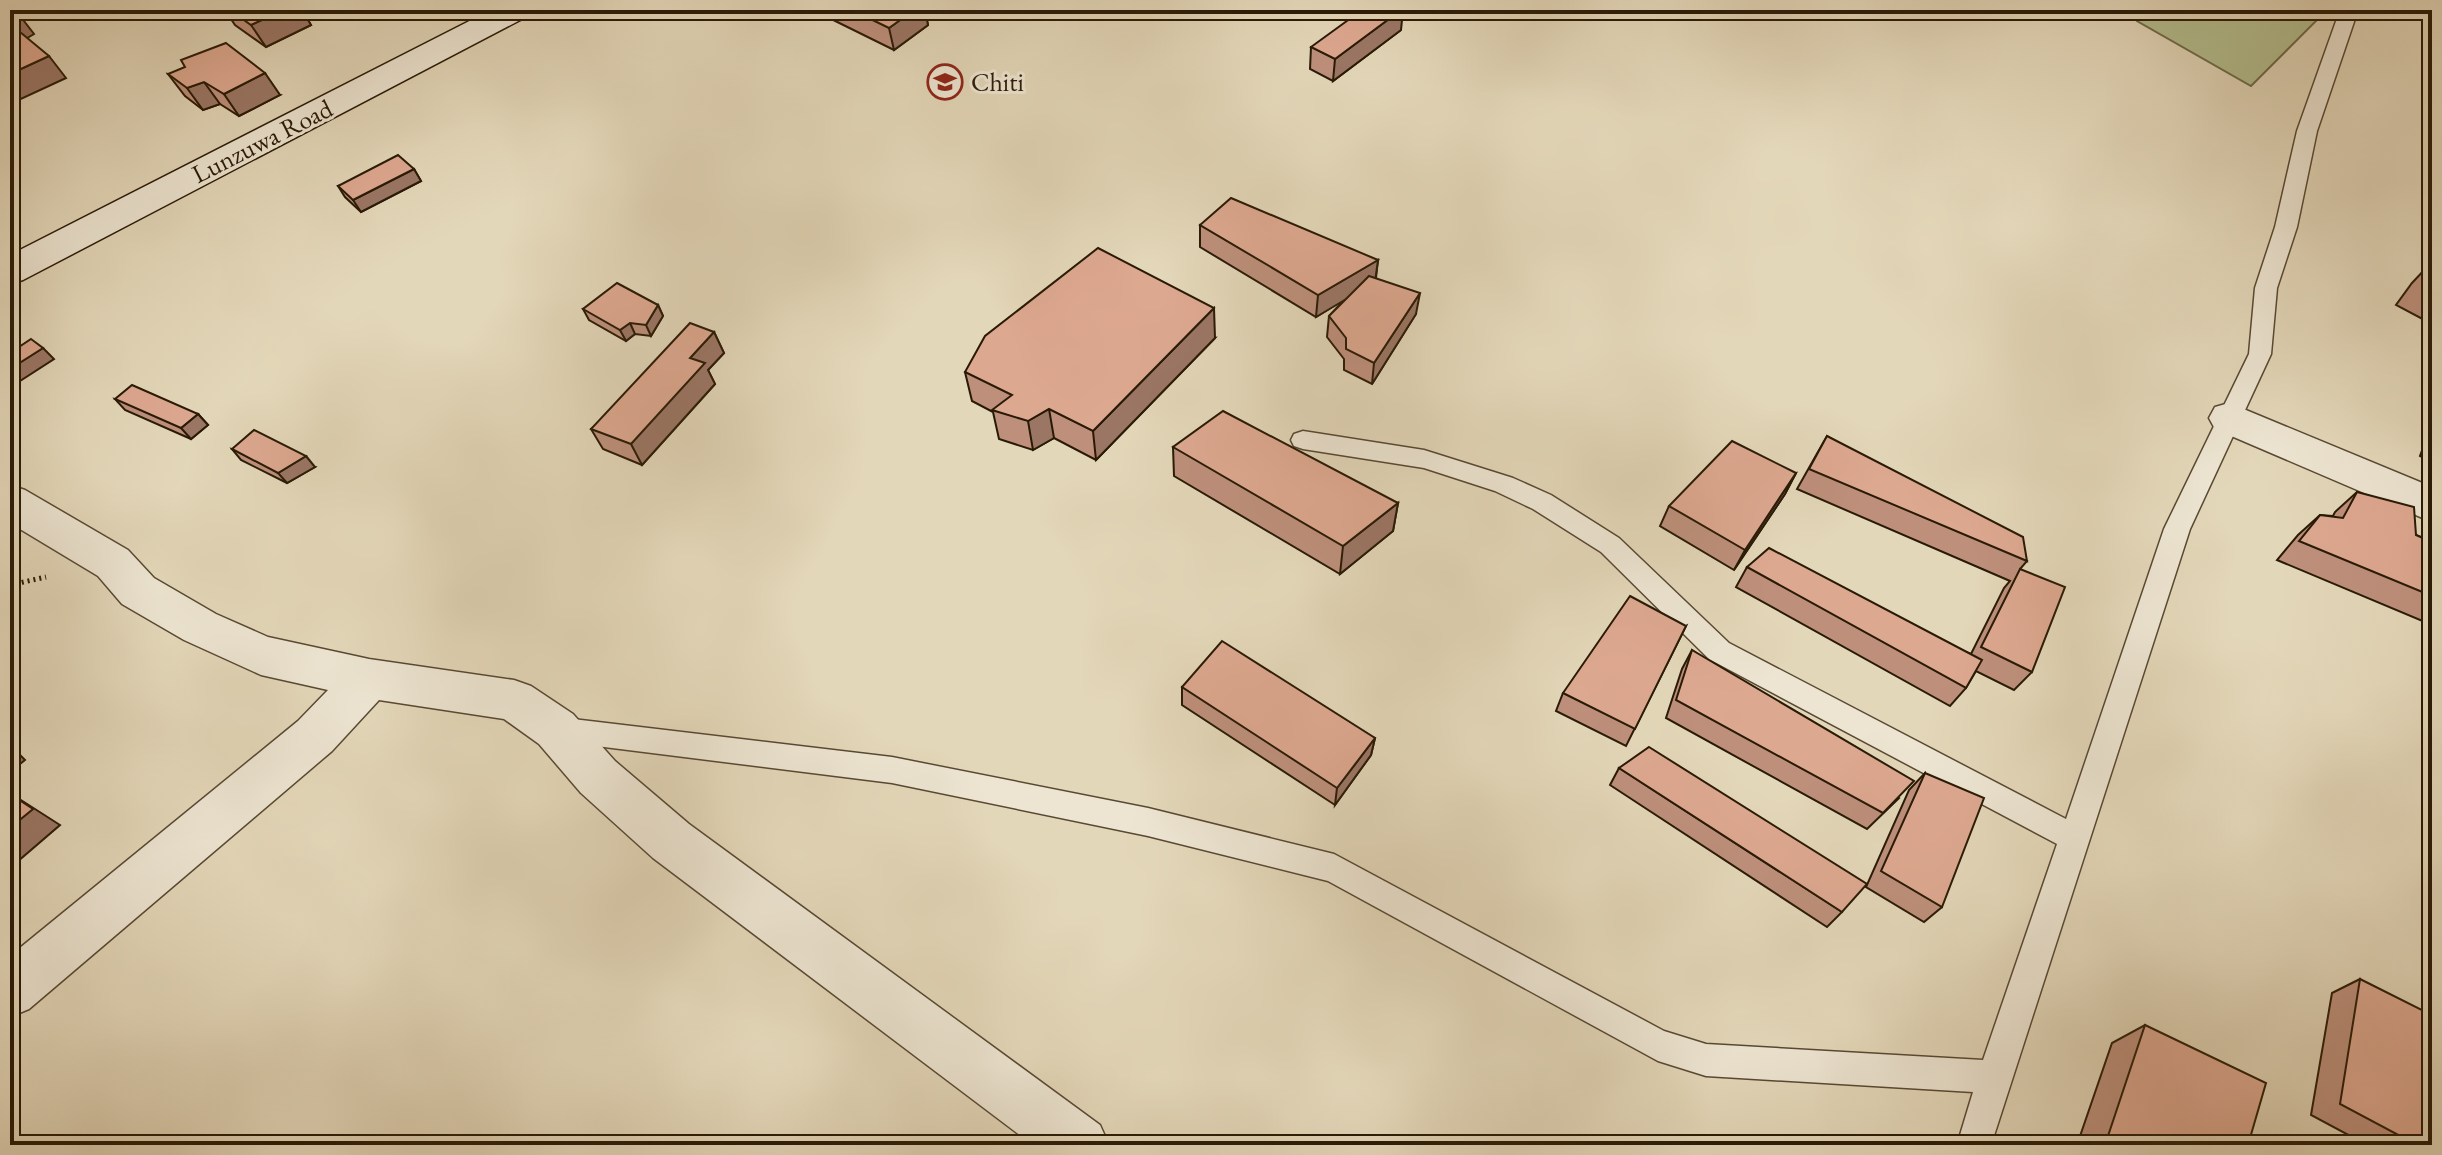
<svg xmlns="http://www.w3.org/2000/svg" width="2442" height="1155" font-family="'EB Garamond',serif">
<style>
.green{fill:#b4be8f;stroke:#6e6c4a;stroke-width:2}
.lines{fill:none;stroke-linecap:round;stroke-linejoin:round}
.lane-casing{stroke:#584933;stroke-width:3}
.street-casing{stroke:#584933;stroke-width:3}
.secondary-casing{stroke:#291a06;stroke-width:3}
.path{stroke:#291a06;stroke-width:5;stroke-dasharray:2 4;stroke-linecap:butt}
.lane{fill:#ede5d2;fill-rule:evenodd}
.street{fill:#ede5d2;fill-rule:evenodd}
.secondary{fill:#ede5d2;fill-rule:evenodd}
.wall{fill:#be907c;stroke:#291a06;stroke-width:2}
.shaded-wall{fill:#9b7665;stroke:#291a06;stroke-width:2}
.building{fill:#dda890;stroke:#291a06;stroke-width:2}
.labels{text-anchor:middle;stroke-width:6;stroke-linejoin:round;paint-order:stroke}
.far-poi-label{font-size:26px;fill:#291a06;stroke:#ede5d2;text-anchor:start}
.far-street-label{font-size:26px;fill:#291a06;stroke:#ede5d2}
</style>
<rect width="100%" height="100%" fill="#e3d7b9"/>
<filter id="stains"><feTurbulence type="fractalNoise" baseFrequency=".0025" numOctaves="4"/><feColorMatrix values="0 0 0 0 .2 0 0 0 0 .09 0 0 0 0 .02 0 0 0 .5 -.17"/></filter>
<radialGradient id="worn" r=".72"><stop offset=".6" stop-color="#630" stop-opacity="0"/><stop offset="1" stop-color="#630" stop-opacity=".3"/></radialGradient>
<path class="green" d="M2131,10H2320L2321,16L2251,86L2137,21Z"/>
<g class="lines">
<defs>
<path id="lane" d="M2340,10H2358L2317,131L2297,227L2277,288L2271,354L2190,529L1991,1145H1957L1973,1092L1706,1076L1658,1061L1328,881L1148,836L892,783L556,741L546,738L542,729L546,720L556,717L892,757L1148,808L1334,854L1664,1031L1706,1044L1983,1060L2057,844L1709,659L1601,552L1533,509L1495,491L1424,468L1303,449L1294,446L1291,440L1294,434L1303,431L1424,450L1513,478L1551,495L1619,538L1729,643L2066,819L2164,529L2249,354L2255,288L2275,227L2297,131Z"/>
<g id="street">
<path d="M2229,403L2432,487V522L2215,429L2209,418L2215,407Z"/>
<path d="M10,485L25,490L128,550L154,578L216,614L268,637L369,659L514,680L531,686L573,714L615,761L689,824L1100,1125L1109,1145H1033L653,858L581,793L539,744L504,719L379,700L332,751L29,1009L10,1017V956L298,721L328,690L261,675L184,640L122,604L98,576L10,523Z"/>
</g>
<path id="secondary" d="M491,10H530L526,17L23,280L10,284V255Z"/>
</defs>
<use href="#lane" class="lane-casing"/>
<use href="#street" class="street-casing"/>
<use href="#secondary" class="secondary-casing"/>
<path class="path" d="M10,585L46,577"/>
<use href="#lane" class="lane"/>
<use href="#street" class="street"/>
<use href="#secondary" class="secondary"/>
</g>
<g class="wall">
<path d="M225,10H302L311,25L266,47L235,25Z"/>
<path d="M813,10H947L936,19L926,15L928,25L894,50Z"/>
<path d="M1401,30L1333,81L1310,69L1311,47Z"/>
<path d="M168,74L280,95L239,116L220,104L203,110L185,96Z"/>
<path d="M414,169L421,181L361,212L345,197L338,186Z"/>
<path d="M1200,225L1378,260L1376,278L1416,314L1372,384L1344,370V359L1327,337L1329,316L1345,299L1316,317L1200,247Z"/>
<path d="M2432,228V324L2396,305L2412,283L2428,266L2426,235Z"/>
<path d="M658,305L663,316L651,336L635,334L626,341L589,320L583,309Z"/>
<path d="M714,332L724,353L708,370L715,384L642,465L603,449L591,429Z"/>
<path d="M1215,338L1096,460L1054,438L1033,450L999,439L993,412L972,401L965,372Z"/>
<path d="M115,399L198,414L208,425L191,439L125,410Z"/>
<path d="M2432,423V462L2420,456Z"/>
<path d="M1827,436L2027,561L2020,569L2032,672L2014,690L1976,671L1966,688L1950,706L1736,587L1747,567L1971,654L2004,588L2010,581L1797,489Z"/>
<path d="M1173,447L1398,503L1393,531L1340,574L1174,476Z"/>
<path d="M232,449L315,467L287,483L241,460Z"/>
<path d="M1796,473L1785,494L1734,570L1660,526L1669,506Z"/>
<path d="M2357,492L2416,535L2432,542V625L2277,560L2298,535L2320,515L2333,516L2335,512Z"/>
<path d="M1686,626L1626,746L1556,711L1563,693Z"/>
<path d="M1692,650L1899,798L1867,829L1666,718L1682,669Z"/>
<path d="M1182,687L1375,738L1371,755L1335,805L1182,705Z"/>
<path d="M1619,768L1842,912L1827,927L1610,785Z"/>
<path d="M1925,773L1942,907L1924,922L1866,887L1909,790Z"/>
<path d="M2360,979L2421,1145H2367L2311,1115L2332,993Z"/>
<path d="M2145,1025L2248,1145H2077L2112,1043Z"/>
</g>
<g class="shaded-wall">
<path d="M283,10H302L311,25L266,47L251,25Z"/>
<path d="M914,10H925L928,25L894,50L889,28Z"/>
<path d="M935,10H947L936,19Z"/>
<path d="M1401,10H1403L1401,30L1333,81L1335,59Z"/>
<path d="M17,12L34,34L10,48V16Z"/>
<path d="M49,56L66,78L10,104V74Z"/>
<path d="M265,73L280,95L239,116L224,94Z"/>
<path d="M204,82L220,104L203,110L187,88Z"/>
<path d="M414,169L421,181L361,212L353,200Z"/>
<path d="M1378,260L1375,282L1316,317L1318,295Z"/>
<path d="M1420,293L1416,314L1372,384L1374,363Z"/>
<path d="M658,305L663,316L651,336L646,325Z"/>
<path d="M1214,308L1215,338L1096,460L1093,431Z"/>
<path d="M630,323L635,334L626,341L620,330Z"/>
<path d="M714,332L724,353L708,370L715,384L642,465L631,444L690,358Z"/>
<path d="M43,348L54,359L20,381L10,372V369Z"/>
<path d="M1049,409L1054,438L1033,450L1028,421Z"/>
<path d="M198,414L208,425L191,439L181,428Z"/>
<path d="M306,456L315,467L287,483L278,473Z"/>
<path d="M1796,473L1785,494L1734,570L1745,550Z"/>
<path d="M1398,503L1393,531L1340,574L1343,546Z"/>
<path d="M1375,738L1371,755L1335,805L1337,788Z"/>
<path d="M10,745L25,760L10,772Z"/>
<path d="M10,793L60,825L10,868Z"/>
</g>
<g class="building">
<path d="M10,10H13L17,12L10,16Z"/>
<path d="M230,10H283L251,25Z"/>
<path d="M852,10H914L889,28Z"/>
<path d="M1362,10H1401L1335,59L1311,47Z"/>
<path d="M20,32L49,56L10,74V36Z"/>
<path d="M226,43L265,73L224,94L204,82L187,88L168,74L185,67L181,60Z"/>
<path d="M398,155L414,169L353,200L338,186Z"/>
<path d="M1231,198L1378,260L1318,295L1200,225Z"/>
<path d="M1098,248L1214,308L1093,431L1049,409L1028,421L992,410L1012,395L965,372L985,336Z"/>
<path d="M2432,266V277L2426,274Z"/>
<path d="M1369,276L1420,293L1374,363L1346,349V338L1329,316Z"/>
<path d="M617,283L658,305L646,325L630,323L620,330L583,309Z"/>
<path d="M690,323L714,332L690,358L705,363L631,444L591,429Z"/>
<path d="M31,339L43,348L10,369V353Z"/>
<path d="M132,385L198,414L181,428L115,399Z"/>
<path d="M1223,411L1398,503L1343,546L1173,447Z"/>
<path d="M254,430L306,456L278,473L232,449Z"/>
<path d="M1827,436L2023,537L2027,561L1809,469Z"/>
<path d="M1732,441L1796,473L1745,550L1669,506Z"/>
<path d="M2357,492L2414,507L2416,535L2432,542V596L2299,541L2320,515L2343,518Z"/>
<path d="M1769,548L1982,660L1966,688L1747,567Z"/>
<path d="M2020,569L2065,587L2032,672L1981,647Z"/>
<path d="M1630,596L1686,626L1635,729L1563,693Z"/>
<path d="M1222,641L1375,738L1337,788L1182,687Z"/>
<path d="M1692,650L1914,781L1883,813L1676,700Z"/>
<path d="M1649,747L1867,884L1842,912L1619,768Z"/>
<path d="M1925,773L1984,798L1942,907L1881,871Z"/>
<path d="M10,794L33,809L10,828Z"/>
<path d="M2360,979L2432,1015V1054L2421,1145H2417L2340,1104Z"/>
<path d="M2145,1025L2266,1083L2248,1145H2105Z"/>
</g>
<defs>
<symbol id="school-ring" viewBox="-11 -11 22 22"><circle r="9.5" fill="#ede5d2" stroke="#8f2418" stroke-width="1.5"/><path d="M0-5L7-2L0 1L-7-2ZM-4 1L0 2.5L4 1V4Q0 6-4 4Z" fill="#8f2418"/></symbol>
</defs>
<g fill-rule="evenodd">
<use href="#school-ring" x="925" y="62" width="40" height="40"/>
</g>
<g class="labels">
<g class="far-poi-label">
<text x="971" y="91">Chiti</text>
</g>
<g class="far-street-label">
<text transform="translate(262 141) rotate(-27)" y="9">Lunzuwa Road</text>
</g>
</g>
<rect width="2442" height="1155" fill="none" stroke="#e3d7b9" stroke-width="40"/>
<rect x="12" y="12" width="2418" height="1131" fill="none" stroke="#291a06" stroke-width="4"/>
<rect x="20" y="20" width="2402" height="1115" fill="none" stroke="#291a06" stroke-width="2"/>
<rect width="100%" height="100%" filter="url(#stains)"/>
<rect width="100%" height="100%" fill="url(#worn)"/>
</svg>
